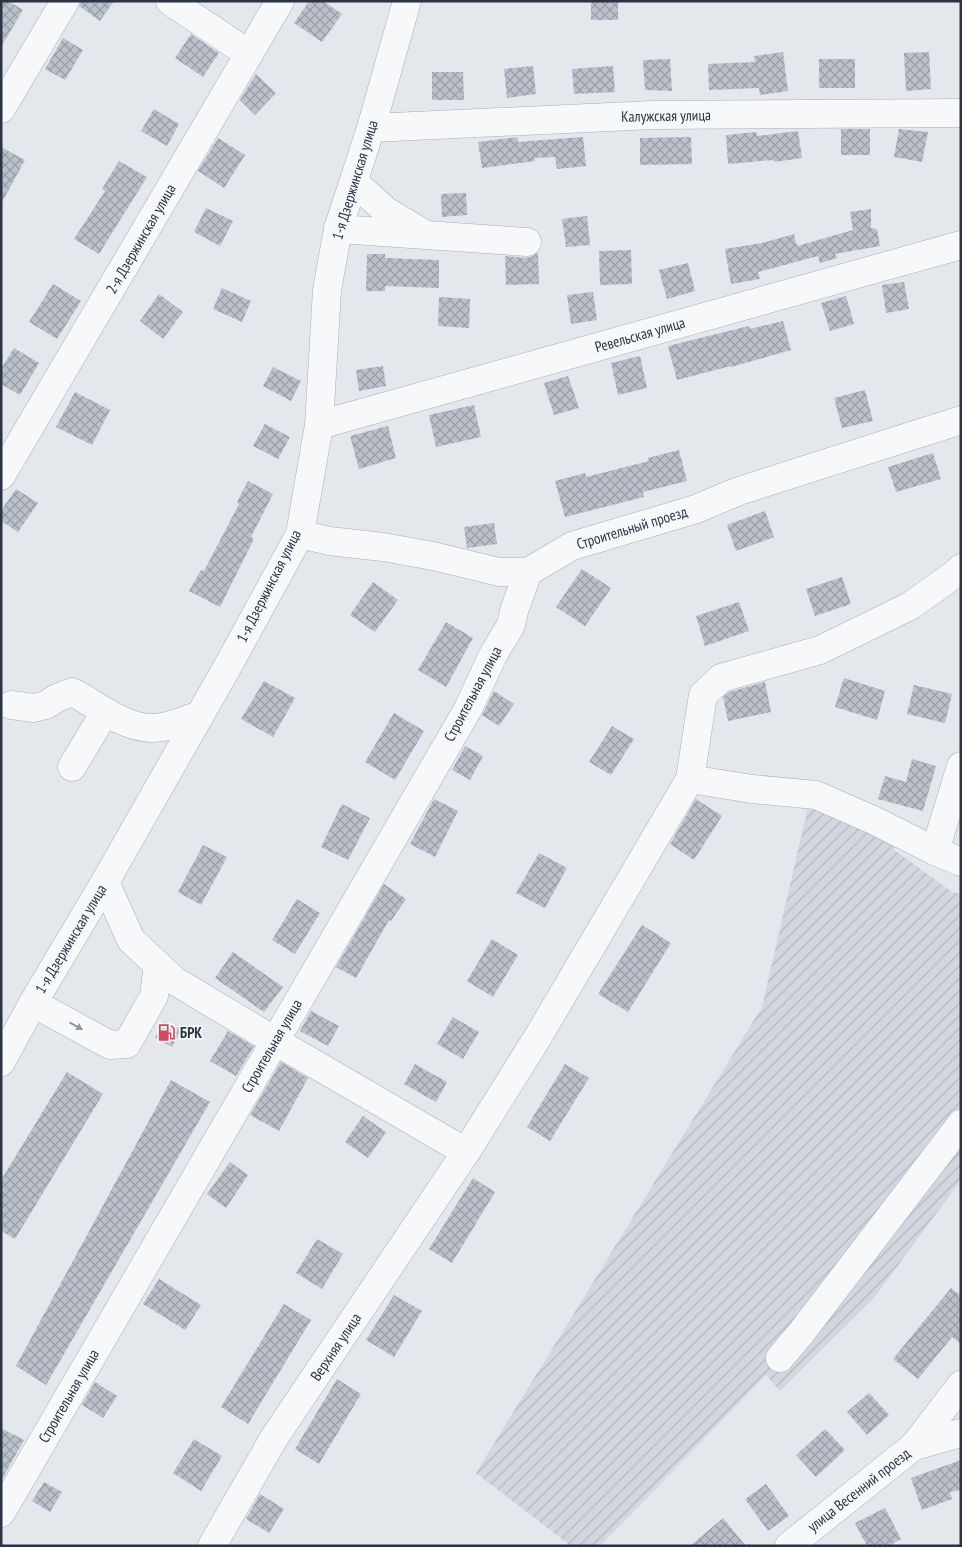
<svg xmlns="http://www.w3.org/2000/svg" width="962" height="1547" font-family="'PT Sans Narrow',sans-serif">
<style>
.industrial{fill:url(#industrial-furrows)}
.building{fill:url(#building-cross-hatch)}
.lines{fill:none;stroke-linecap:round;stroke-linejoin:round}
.minor-casing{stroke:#a9aeb7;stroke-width:29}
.minor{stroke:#f7f8fa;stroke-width:28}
.oneway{fill:#9196a0}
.labels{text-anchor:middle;stroke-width:4;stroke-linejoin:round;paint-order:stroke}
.street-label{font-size:15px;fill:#2b3445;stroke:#f4f6f9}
.poi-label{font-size:15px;font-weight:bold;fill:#2b3445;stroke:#f4f6f9;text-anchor:start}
</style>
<defs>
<pattern id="industrial-furrows" width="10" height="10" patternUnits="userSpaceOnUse" patternTransform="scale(1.25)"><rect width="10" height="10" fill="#d2d6de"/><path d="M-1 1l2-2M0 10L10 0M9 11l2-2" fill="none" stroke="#b4b8c0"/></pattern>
<pattern id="building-cross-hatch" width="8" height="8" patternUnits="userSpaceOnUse" patternTransform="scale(1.25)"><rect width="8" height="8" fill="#bbc0ca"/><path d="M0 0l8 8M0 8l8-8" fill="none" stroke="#989da6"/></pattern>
</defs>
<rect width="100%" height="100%" fill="#e4e7ec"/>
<path class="industrial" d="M808,807L919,836L893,849L952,892L961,894V1180L874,1298L780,1391L766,1375L600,1546H571L476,1473L762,1007Z"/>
<g class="building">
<path d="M1,1H8L23,10L1,47Z"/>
<path d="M81,1H114L100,21L79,6Z"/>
<path d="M309,1H323L342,14L322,42L294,23Z"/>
<rect x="591" y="1" width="27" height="19"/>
<path d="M191,34L219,53L203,77L175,58Z"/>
<path d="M63,38L83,50L65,80L45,69Z"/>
<path d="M783,52L788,91L760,95L759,88L709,90L708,64L755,62L754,56Z"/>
<path d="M929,52L931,89L906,91L904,53Z"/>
<path d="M670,59L672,91L645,90L643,60Z"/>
<rect x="819" y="59" width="36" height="29"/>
<path d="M533,66L536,94L507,98L504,69Z"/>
<path d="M613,66L615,92L574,94L572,69Z"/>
<path d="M432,72H463L464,100H432Z"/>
<path d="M256,74L276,93L255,115L240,100Z"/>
<path d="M154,109L179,124L167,146L141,131Z"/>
<rect x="841" y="129" width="29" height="26"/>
<path d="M899,129L928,132L922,162L894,157Z"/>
<path d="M798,131L802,158L774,162L773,160L728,164L726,135L756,132L757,136Z"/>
<path d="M517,137L518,142L583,137L586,166L557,169L555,157L535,158V161L482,168L478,142Z"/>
<path d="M691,137L692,164L640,165V138Z"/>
<path d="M218,138L245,155L224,188L198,171Z"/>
<path d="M1,147L25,160L1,204Z"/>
<path d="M119,161L147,177L99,254L74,239L105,191L102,189Z"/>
<path d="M466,193L467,215L442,217L441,194Z"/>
<path d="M206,208L233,221L220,246L194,232Z"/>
<path d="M871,209V228L877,229L880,246L835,254L837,258L820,263L818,256L758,272L760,279L731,284L725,249L762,243L794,234L797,246L853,230L850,212Z"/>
<path d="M587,216L590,245L566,247L562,219Z"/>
<path d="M631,250L632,284L600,285L599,251Z"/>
<path d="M538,253L539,284L506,285L505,256L526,258L533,256Z"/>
<path d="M367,254H385V258L439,260V288L385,286V291H366Z"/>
<path d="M688,263L695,291L667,299L659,270Z"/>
<path d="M904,282L909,309L886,313L882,285Z"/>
<path d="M53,284L81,301L57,339L29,322Z"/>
<path d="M222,288L251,301L242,322L213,309Z"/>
<path d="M593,292L597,320L571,324L567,295Z"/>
<path d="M159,294L183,312L163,339L140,321Z"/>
<path d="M846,296L854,324L830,331L821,303Z"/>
<path d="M439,297L470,299L469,328L438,326Z"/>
<path d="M783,321L791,350L731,367V366L677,380L668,346L749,326L750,329Z"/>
<path d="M14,348L39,363L20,395L1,384V369Z"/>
<path d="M640,356L647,388L618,395L611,363Z"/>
<path d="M383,366L386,386L359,391L356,370Z"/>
<path d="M273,367L301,381L291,401L263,386Z"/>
<path d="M568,376L579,408L554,415L544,383Z"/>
<path d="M865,390L873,421L842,428L834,398Z"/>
<path d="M75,392L110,410L92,445L56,427Z"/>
<path d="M474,405L481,437L436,447L429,415Z"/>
<path d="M265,424L290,437L278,459L253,446Z"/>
<path d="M388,426L396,458L359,469L350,436Z"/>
<path d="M679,450L687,481L643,492L644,497L565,517L555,481L585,473L586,477L649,461L648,458Z"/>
<path d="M933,453L941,479L896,492L888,467Z"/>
<path d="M248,481L273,494L251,537L254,539L220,607L189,591L201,570L204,571L239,504L237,502Z"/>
<path d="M16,489L38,503L18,532L1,521V511Z"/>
<path d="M765,511L774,537L736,551L727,525Z"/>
<path d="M494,523L497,544L467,548L464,527Z"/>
<path d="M582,569L611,588L585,626L556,607Z"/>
<path d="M842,577L851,604L815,616L806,589Z"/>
<path d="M373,582L398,600L375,632L350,615Z"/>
<path d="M739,602L749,631L705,646L696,616Z"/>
<path d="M446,622L473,638L446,687L418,670Z"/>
<path d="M844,678L885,691L877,720L835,707Z"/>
<path d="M264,681L295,698L273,737L241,719Z"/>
<path d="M765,682L771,712L728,721L723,697L729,692Z"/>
<path d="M914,685L952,694L945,723L907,714Z"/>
<path d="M494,691L514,704L499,726L482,715Z"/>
<path d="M394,713L424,731L395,780L365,762Z"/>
<path d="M612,726L634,739L611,775L589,762Z"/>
<path d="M465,746L483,756L470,780L452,770Z"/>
<path d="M912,759L936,766L923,811L878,799L885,776L906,782Z"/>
<path d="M434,799L458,811L435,857L410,844Z"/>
<path d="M696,799L722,816L694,860L670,844Z"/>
<path d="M342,804L370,818L348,860L321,847Z"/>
<path d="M203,845L227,857L201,905L178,892Z"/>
<path d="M539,853L567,868L545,908L516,893Z"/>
<path d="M384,884L406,899L391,921L389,920L356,978L336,967Z"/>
<path d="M297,899L320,913L295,954L272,940Z"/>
<path d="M642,925L671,943L628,1012L598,994Z"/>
<path d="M492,939L518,955L493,997L467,981Z"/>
<path d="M233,952L283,987L264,1012L215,978Z"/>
<path d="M311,1011L339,1026L328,1046L300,1031Z"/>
<path d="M453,1017L479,1032L463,1059L437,1044Z"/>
<path d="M164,1021L181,1030L172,1047L155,1038Z"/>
<path d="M228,1031L254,1046L236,1076L210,1061Z"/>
<path d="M281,1062L308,1078L279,1131L250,1115Z"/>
<path d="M415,1064L447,1082L436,1102L404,1084Z"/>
<path d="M565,1064L589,1078L550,1141L527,1127Z"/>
<path d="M67,1072L103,1094L15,1239L1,1231V1180Z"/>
<path d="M171,1080L210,1102L46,1385L16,1366Z"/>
<path d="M363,1116L386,1132L368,1158L345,1142Z"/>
<path d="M230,1162L248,1175L226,1208L207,1194Z"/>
<path d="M473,1178L495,1192L452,1263L429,1249Z"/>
<path d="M317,1239L343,1254L322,1289L296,1273Z"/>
<path d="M159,1279L201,1305L185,1330L143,1304Z"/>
<path d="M951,1288L961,1296V1344L952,1337L918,1379L893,1359Z"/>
<path d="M394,1295L422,1311L394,1357L366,1340Z"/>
<path d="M284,1304L311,1320L248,1424L221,1407Z"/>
<path d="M337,1379L361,1394L319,1464L295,1449Z"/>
<path d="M95,1382L117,1396L103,1418L82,1405Z"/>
<path d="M869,1393L889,1415L867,1435L847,1412Z"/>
<path d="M1,1428L24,1440L1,1481Z"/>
<path d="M825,1429L845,1450L816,1477L796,1455Z"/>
<path d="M194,1439L222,1456L201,1491L173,1473Z"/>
<path d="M961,1460V1490L950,1492L952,1499L922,1510L911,1478Z"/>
<path d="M44,1482L62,1492L50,1512L32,1501Z"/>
<path d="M766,1484L789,1516L768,1531L745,1499Z"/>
<path d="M260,1494L284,1509L269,1533L246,1519Z"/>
<path d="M885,1508L901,1539L889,1546H867L855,1523Z"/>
<path d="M723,1518L746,1546H690Z"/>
</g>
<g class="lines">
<defs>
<g id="minor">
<path d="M170,1L249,54"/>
<path d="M1,109L65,1"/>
<path d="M371,128L653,115L961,113"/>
<path d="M354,182L386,211L421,232"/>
<path d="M338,229L527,242"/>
<path d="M319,425L961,245"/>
<path d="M1,476L280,1"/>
<path d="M300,534L329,541L383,547L433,556L499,572H528L572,546L696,509L739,491L961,420"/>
<path d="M11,705L34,708L46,705L57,698L72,692C98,705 120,726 150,728C167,729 185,720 200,715"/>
<path d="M961,766L935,851L961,862"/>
<path d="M72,767L105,712"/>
<path d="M690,779L752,789L816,795L873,820L935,851"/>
<path d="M105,882L131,940L175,981L275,1041L466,1152L539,1035L690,779L703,695L721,678L820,650L910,606L955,574L961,568"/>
<path d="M33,1003L110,1045L127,1044L154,996L158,965"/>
<path d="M1,1062L33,1003L105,882L229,664L300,534L319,425L327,290L338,229L371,128L407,1"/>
<path d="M780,1358L801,1333L961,1124"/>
<path d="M914,1446L961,1385"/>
<path d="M1,1513L468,709L493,655L511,625L514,611L528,572"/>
<path d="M212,1546L274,1438L466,1152"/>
<path d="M789,1546L914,1446L961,1433"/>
</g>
</defs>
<use href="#minor" class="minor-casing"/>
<use href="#minor" class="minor"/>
</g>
<defs><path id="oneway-solid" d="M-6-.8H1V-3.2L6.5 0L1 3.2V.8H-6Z" transform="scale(1.25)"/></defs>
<use class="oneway" href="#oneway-solid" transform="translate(76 1026) rotate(29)"/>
<defs>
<symbol id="fuel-bare" viewBox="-9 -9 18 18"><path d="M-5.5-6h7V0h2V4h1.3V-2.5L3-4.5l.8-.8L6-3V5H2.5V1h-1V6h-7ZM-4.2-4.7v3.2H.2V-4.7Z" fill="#d1495b" stroke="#f4f6f9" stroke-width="2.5" paint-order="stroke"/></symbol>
</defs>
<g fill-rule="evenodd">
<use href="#fuel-bare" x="154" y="1020" width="25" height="25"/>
</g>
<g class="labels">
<g class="street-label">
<text transform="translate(666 116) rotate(-1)" y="5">Калужская улица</text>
<text transform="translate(355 180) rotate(-73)" y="5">1-я Дзержинская улица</text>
<text transform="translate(141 239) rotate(-60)" y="5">2-я Дзержинская улица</text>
<text transform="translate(640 335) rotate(-16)" y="5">Ревельская улица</text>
<text transform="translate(632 528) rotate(-17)" y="5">Строительный проезд</text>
<text transform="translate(269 586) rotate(-63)" y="5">1-я Дзержинская улица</text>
<text transform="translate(473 694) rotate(-62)" y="5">Строительная улица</text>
<text transform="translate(71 939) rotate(-59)" y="5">1-я Дзержинская улица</text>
<text transform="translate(272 1046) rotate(-60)" y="5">Строительная улица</text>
<text transform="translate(336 1347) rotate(-56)" y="5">Верхняя улица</text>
<text transform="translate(69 1396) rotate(-60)" y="5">Строительная улица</text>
<text transform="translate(859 1490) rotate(-38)" y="5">улица Весенний проезд</text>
</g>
<g class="poi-label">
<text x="180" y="1038">БРК</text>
</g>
</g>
<rect width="962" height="1547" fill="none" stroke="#2b3445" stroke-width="5"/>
</svg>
